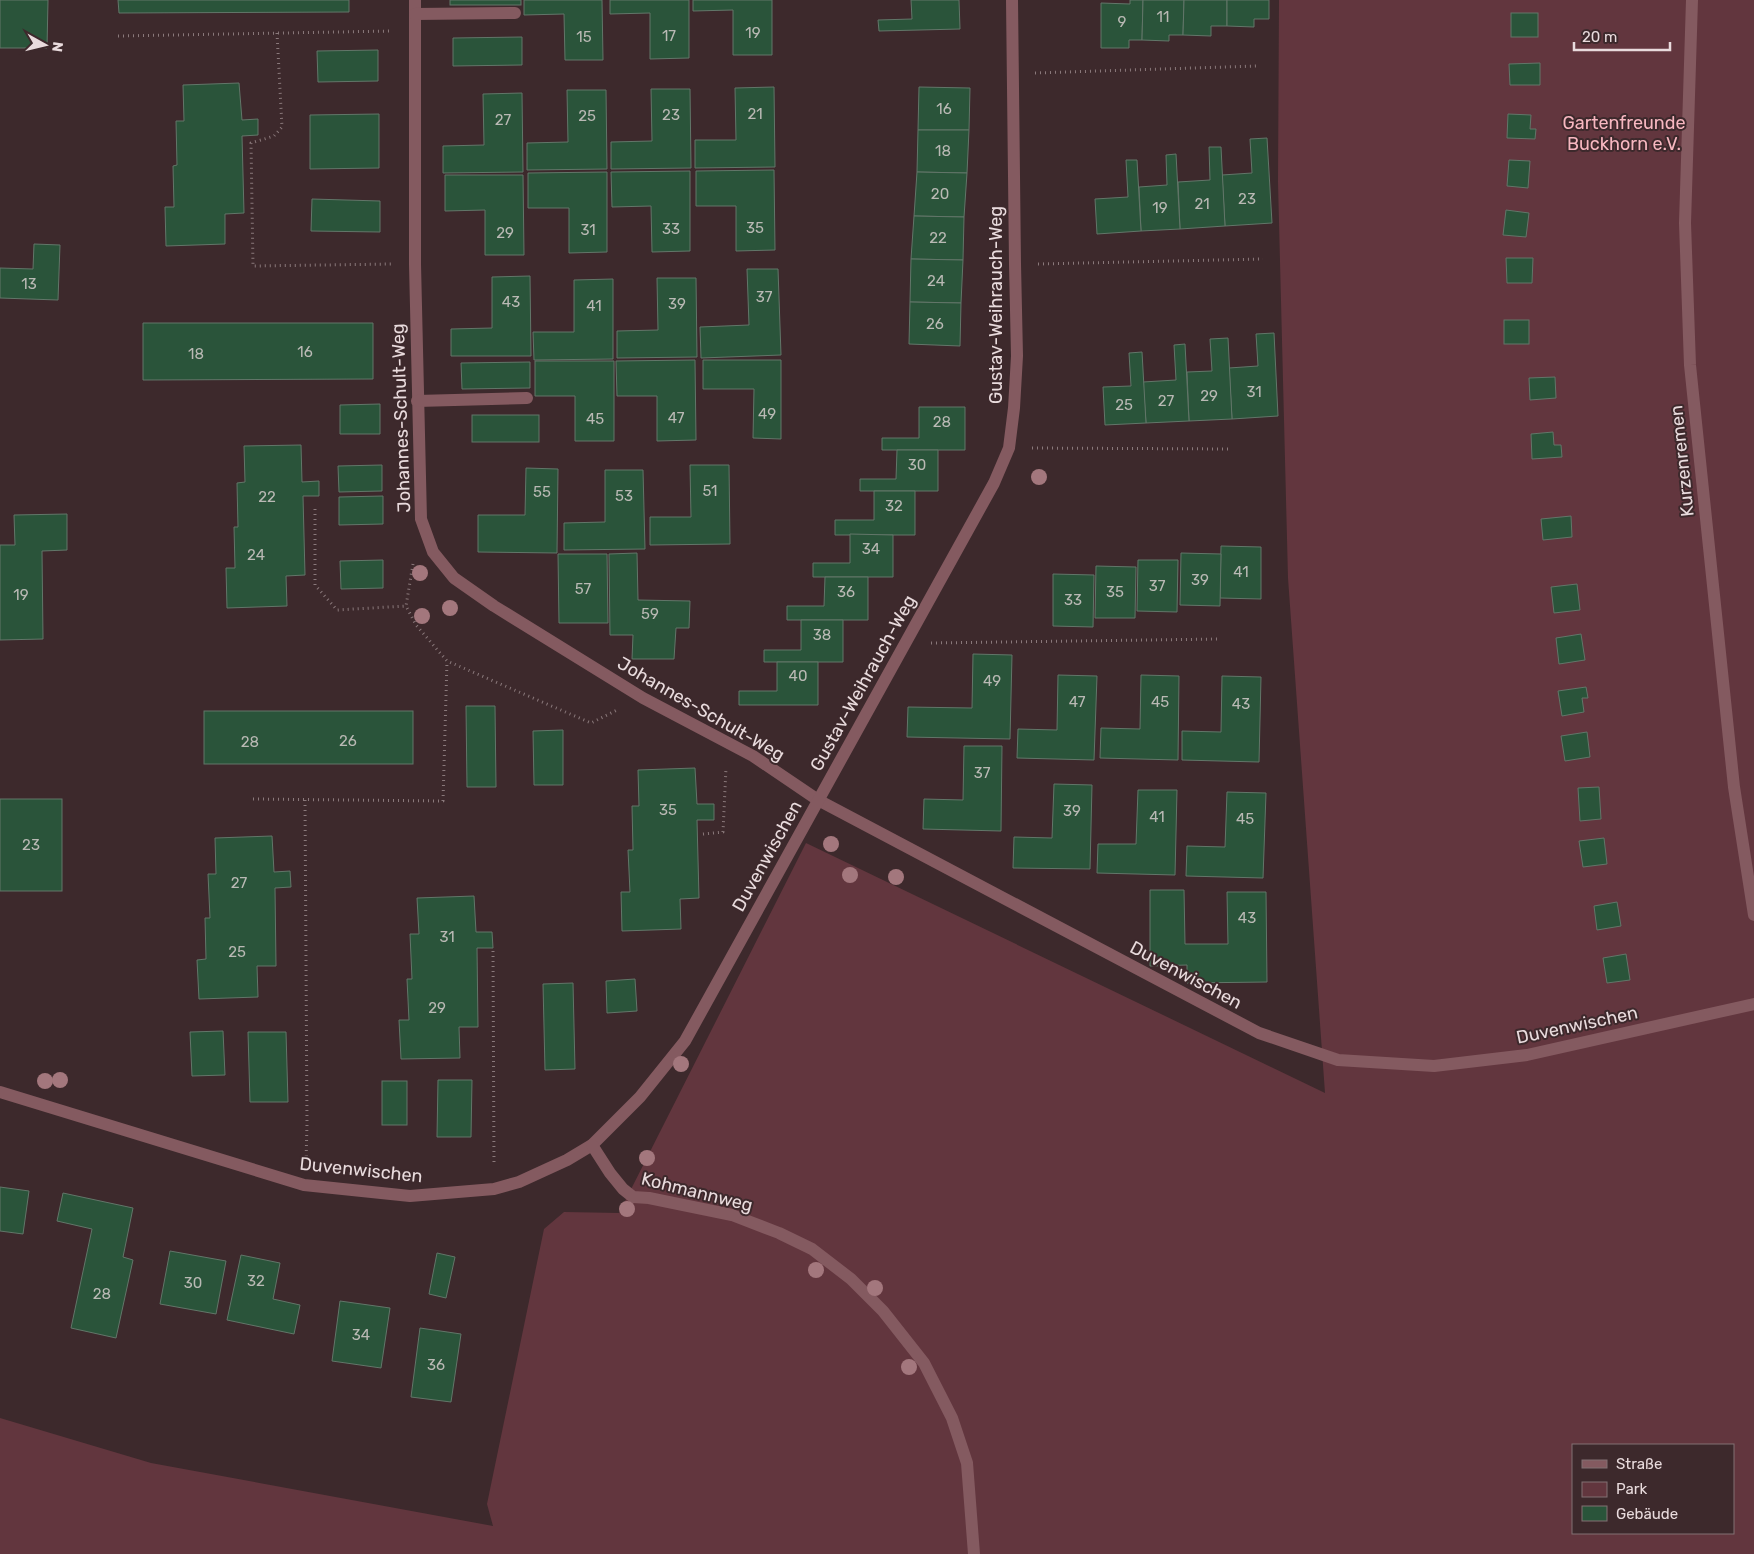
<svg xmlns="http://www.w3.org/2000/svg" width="1754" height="1554" font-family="Rubik,sans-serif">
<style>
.green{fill:#62363e;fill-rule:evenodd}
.building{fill:#2a543a;stroke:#627669}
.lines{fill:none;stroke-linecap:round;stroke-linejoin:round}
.path{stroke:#8a797b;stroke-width:3;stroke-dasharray:1 4;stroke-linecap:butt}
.minor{stroke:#845a60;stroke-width:12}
.tree{fill:#a3777d}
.labels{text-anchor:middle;stroke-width:4;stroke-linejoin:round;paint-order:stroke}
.number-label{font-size:15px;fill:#b9b9b4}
.park-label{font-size:18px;fill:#f7b7c0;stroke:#3d292c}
.street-label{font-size:18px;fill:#e9dbdd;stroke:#3d292c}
</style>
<rect width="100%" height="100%" fill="#3d292c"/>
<path class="green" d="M1279,0H1754V1554H0V1418L151,1463L493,1526L487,1504L544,1229L564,1212L619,1213L806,843L1325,1093L1288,578L1278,182ZM1573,1445H1733V1533H1573Z"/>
<g class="building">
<path d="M0,0H48L47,48H0Z"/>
<path d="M118,0H349V12L119,13Z"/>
<rect x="450" y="0" width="71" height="5"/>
<path d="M524,0H602L603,60H565L564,14L524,15Z"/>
<path d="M610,0H689V58L650,59V13L610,14Z"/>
<path d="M693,0H772V55H733V10L693,11Z"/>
<path d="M911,0H959L960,29L879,31L878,20L912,19Z"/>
<path d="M1130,0H1143L1142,40H1129V48H1101V3L1130,4Z"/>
<path d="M1143,0H1184L1183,35H1169V41L1142,40Z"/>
<path d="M1184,0H1227V26H1211V36L1183,35Z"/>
<path d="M1227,0H1269V19H1254V27L1227,26Z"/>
<rect x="1511" y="13" width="27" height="24"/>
<path d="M522,37V65L453,66V38Z"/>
<path d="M378,50V81L318,82L317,51Z"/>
<path d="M1540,63V85H1510L1509,64Z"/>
<path d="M239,83L242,120L258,119V135L242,136L244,213L225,214V244L166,246L165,207H174L173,166L177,165L176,121H184L183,85Z"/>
<path d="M774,87L775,167L695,168V140H736L735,88Z"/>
<path d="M919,87L970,88L969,130H918Z"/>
<path d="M651,89H690L691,168L611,169V142L652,141Z"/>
<path d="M567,90H606L607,169L527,170V143L568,142Z"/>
<path d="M522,93L523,172L443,173V146L484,145L483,94Z"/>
<path d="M379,114V168L310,169V115Z"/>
<path d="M1508,114L1531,115L1530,129H1536L1535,139L1507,138Z"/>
<path d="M918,130H969L967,173L917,172Z"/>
<path d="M1267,138L1272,223L1225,226L1222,175L1252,173L1250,139Z"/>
<path d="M1209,147H1221L1225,226L1180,229L1178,182L1210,180Z"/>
<path d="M1176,154L1180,229L1141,231L1139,187L1167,185L1166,155Z"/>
<path d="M1126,160H1137L1141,231L1097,234L1095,199L1128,197Z"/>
<path d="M1509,160L1530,161L1528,188L1507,186Z"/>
<path d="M774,170L775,250L736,251V206H696V171Z"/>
<path d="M690,171V251L652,252L651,206L612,207L611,172Z"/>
<path d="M607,172V252L569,253V208H528V173Z"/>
<path d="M917,172L967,173L964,217L914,216Z"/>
<path d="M445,175H523L524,255H485V210L445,211Z"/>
<path d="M312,199L380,201V232L311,231Z"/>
<path d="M1506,210L1529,213L1526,237L1503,235Z"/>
<path d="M914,216L964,217L963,260L911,259Z"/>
<path d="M34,244L60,245L58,300L0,298V268L33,269Z"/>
<path d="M1506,258H1533L1532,283H1507Z"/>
<path d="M911,259L963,260L961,303L910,302Z"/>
<path d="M747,269H778L781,355L701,358L700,327L749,325Z"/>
<path d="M530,276L531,356H451V329L492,328V277Z"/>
<path d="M657,278H696L697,357L617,358V331L658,330Z"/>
<path d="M613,279V359L534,360L533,332H574V280Z"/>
<path d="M910,302L961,303L960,346L909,344Z"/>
<rect x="1504" y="320" width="25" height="24"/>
<path d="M143,323H373V379L143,380Z"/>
<path d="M1274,333L1278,416L1232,419L1229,368L1258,366L1256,334Z"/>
<path d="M1228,338L1232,419L1189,421L1187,372L1212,371L1210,339Z"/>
<path d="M1185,344L1189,421L1146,423L1143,382L1176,380L1174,345Z"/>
<path d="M1142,352L1146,423L1105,425L1103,387L1131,386L1129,353Z"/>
<path d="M695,360L696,440L657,441V396H617L616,361Z"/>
<path d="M703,360H781V439L753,438L754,389H703Z"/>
<path d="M535,361H614V441H575V396H535Z"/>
<path d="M530,362V388L462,389L461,363Z"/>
<path d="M1555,377L1556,398L1530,400L1529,378Z"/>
<path d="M380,404V434H340V405Z"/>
<path d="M919,407H965V450H882V438H919Z"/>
<rect x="472" y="415" width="67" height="27"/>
<path d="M1553,432L1554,445H1561L1562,457L1532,459L1531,434Z"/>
<path d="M301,445L302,482L319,481V496H303L305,575L286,576L287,606L227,608L226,568H235L234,527H238L237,483L245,482L244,446Z"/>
<path d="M897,450H938V491H860V479H896Z"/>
<path d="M382,465V491L339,492L338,466Z"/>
<path d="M690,465H729L730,544L650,545V517H691Z"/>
<path d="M526,468L558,469L557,553L478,552V515H525Z"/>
<path d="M605,470H643L645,549L564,550V523L605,522Z"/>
<path d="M874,491H915V535H835V520H874Z"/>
<path d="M383,496V524L339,525V497Z"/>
<path d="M67,514V550L42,551L43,639L0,640V545H15L14,515Z"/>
<path d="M1571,516L1572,537L1543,540L1541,519Z"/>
<path d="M850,534L893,535V577H813V563H850Z"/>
<path d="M1221,546L1261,547V599L1220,598Z"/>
<path d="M637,553L638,600L690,601L689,628H676L674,659H632L633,635H610L609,554Z"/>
<path d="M1181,553L1221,554L1220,606L1180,605Z"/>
<path d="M558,554H607L608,623H559Z"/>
<path d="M383,560V588L341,589L340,561Z"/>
<path d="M1138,560H1178L1177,612L1137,611Z"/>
<path d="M1096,566L1136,567L1135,618H1095Z"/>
<path d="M1053,574L1094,575L1093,627L1053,626Z"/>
<path d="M825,577H868V620H787V606H824Z"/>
<path d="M1577,584L1580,610L1554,613L1551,587Z"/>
<path d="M801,620H843V662H764V650H801Z"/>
<path d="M1581,634L1585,660L1559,664L1556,638Z"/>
<path d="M973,654L1012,655L1010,739L907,737L908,707L972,708Z"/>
<path d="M777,662H818V705H739V691H777Z"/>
<path d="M1058,675L1097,676L1094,760L1017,758L1018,729L1057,730Z"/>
<path d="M1141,675L1179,676L1178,760L1100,758L1101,728L1140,729Z"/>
<path d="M1222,676L1261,677L1259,762L1182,760V731L1221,732Z"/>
<path d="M1586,687L1588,698H1582L1584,712L1562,716L1558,691Z"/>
<path d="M466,706H495L496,787H467Z"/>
<rect x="204" y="711" width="209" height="53"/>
<path d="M563,730V785H534L533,731Z"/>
<path d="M1587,732L1590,757L1565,761L1561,736Z"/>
<path d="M964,746H1002L1001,831L923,829L924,799L963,800Z"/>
<path d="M695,768L697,804H714V820H697L699,898L680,899L681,929L622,931L621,892H630L628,850H633L632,806H639L638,770Z"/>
<path d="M1054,784L1092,785L1090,869L1013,868L1014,837L1052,838Z"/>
<path d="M1599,787L1601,819L1580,821L1578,788Z"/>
<path d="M1138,790H1177L1175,875L1097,873L1098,844H1136Z"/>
<path d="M1227,792L1266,793L1263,878L1186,876L1187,846L1225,847Z"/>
<rect x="0" y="799" width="62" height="92"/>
<path d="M272,836L274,872L290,871L291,887L275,888L276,966H257L258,997L199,999L197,960L206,959L205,918H210L208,874H216L215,838Z"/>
<path d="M1604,838L1607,864L1583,867L1579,841Z"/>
<path d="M1150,890H1184L1185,944H1228L1227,892H1266L1267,982L1187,983V965L1150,966Z"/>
<path d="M474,896L476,932H492L493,948H477L478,1027H459L460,1058L401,1059L399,1020H409L407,979H412L410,934H419L417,898Z"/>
<path d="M1617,902L1621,926L1597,930L1594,906Z"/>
<path d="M1626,954L1630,980L1607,983L1603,958Z"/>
<path d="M635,979L637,1011L607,1013L606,981Z"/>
<path d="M573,983L575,1069L545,1070L543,984Z"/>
<path d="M223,1031L225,1075L192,1076L190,1032Z"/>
<path d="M248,1032H286L288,1102H250Z"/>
<path d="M438,1080H472L471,1137H437Z"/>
<rect x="382" y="1081" width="25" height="44"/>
<path d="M0,1187L29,1191L23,1234L0,1231Z"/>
<path d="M63,1193L133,1208L123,1257L133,1260L116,1338L71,1328L92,1229L57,1221Z"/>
<path d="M170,1251L226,1261L216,1314L160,1304Z"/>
<path d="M437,1253L455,1257L446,1298L429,1294Z"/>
<path d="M241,1255L280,1263L273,1299L300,1305L294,1334L227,1320Z"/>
<path d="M340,1301L390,1308L381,1368L332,1361Z"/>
<path d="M420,1328L461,1334L451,1402L411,1397Z"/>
</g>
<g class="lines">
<g class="path">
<path d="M277,33L282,127L274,136L251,143L253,266L392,264"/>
<path d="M118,36L392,31"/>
<path d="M1035,73L1257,66"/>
<path d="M1038,264L1263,259"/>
<path d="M1032,448L1231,449"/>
<path d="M315,509V585L337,610L406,606"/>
<path d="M413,564L406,606L416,625L447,661L591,723L619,709"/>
<path d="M931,643L1220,639"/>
<path d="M253,799L443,801L447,661"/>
<path d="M305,800L307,1124L306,1162"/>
<path d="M703,834L723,832L726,768"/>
<path d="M493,951L494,1166"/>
</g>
<g class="minor">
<path d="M415,0V264L421,519L433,552L454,578L494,606L643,698L753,756L818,800L1259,1033L1338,1060L1434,1066L1527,1055L1754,1004"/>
<path d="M1692,0L1685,223L1690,365L1734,787L1754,915"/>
<path d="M415,14L515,13"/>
<path d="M417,401L527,398"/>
<path d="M0,1092L304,1185L410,1196L494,1189L519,1182L567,1160L592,1145L640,1097L685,1041L994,483L1009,448L1014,408L1017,356L1015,264L1012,0"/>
<path d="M592,1145L610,1173L623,1189L633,1197L649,1198L732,1215L779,1233L812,1249L851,1279L883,1311L924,1363L952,1418L967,1463L974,1554"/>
</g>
</g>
<g class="tree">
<circle cx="1039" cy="477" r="8"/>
<circle cx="420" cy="573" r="8"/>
<circle cx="450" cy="608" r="8"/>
<circle cx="422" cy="616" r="8"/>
<circle cx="831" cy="844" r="8"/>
<circle cx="850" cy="875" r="8"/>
<circle cx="896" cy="877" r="8"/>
<circle cx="681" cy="1064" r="8"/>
<circle cx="60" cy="1080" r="8"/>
<circle cx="45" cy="1081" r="8"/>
<circle cx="647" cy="1158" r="8"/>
<circle cx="627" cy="1209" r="8"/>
<circle cx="816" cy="1270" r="8"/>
<circle cx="875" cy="1288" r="8"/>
<circle cx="909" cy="1367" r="8"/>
</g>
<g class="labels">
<g class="number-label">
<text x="1163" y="22">11</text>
<text x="1122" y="27">9</text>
<text x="753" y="38">19</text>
<text x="669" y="41">17</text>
<text x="584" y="42">15</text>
<text x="944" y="114">16</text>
<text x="755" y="119">21</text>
<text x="671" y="120">23</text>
<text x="587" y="121">25</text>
<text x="503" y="125">27</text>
<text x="943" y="156">18</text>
<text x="940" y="199">20</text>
<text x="1247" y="204">23</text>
<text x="1202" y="209">21</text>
<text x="1160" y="213">19</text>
<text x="755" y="233">35</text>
<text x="671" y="234">33</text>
<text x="588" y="235">31</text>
<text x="505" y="238">29</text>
<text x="938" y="243">22</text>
<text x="936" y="286">24</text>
<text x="29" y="289">13</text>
<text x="764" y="302">37</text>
<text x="511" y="307">43</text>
<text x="677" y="309">39</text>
<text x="594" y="311">41</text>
<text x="935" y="329">26</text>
<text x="305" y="357">16</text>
<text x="196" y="359">18</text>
<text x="1254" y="397">31</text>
<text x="1209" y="401">29</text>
<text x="1166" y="406">27</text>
<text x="1124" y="410">25</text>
<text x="767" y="419">49</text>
<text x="676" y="423">47</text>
<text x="595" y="424">45</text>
<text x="942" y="427">28</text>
<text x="917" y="470">30</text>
<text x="710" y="496">51</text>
<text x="542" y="497">55</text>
<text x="624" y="501">53</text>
<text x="267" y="502">22</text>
<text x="894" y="511">32</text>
<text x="871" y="554">34</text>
<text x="256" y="560">24</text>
<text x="1241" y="577">41</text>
<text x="1200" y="585">39</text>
<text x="1157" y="591">37</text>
<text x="583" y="594">57</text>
<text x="846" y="597">36</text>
<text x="1115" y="597">35</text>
<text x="21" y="600">19</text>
<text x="1073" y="605">33</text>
<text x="650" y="619">59</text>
<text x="822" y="640">38</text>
<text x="798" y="681">40</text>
<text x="992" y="686">49</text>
<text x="1077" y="707">47</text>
<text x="1160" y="707">45</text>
<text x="1241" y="709">43</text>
<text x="348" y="746">26</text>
<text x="250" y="747">28</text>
<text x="982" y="778">37</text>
<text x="668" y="815">35</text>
<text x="1072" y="816">39</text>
<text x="1157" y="822">41</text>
<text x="1245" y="824">45</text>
<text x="31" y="850">23</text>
<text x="239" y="888">27</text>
<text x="1247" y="923">43</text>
<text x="447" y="942">31</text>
<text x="237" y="957">25</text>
<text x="437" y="1013">29</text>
<text x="256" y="1286">32</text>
<text x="193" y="1288">30</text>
<text x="102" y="1299">28</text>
<text x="361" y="1340">34</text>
<text x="436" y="1370">36</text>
</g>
<g class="park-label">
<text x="1624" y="129">Gartenfreunde<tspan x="1624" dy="21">Buckhorn e.V.</tspan></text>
</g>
<g class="street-label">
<text transform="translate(996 305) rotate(-90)" y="6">Gustav-Weihrauch-Weg</text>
<text transform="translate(401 418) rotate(-92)" y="6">Johannes-Schult-Weg</text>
<text transform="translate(1682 461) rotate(-96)" y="6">Kurzenremen</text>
<text transform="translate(863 683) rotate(-61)" y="6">Gustav-Weihrauch-Weg</text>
<text transform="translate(701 709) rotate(30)" y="6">Johannes-Schult-Weg</text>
<text transform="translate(767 856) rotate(-61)" y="6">Duvenwischen</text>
<text transform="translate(1186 975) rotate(28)" y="6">Duvenwischen</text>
<text transform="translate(1577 1025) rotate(-12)" y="6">Duvenwischen</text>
<text transform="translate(361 1170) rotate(6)" y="6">Duvenwischen</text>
<text transform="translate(697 1192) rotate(14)" y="6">Kohmannweg</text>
</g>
</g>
<rect x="1572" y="1444" width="162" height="90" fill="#3d292c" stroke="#827073"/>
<rect x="1582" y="1460" width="25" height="8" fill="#845a60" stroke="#827073"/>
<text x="1616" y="1469" font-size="15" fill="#e9dbdd">Straße</text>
<rect x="1582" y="1482" width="25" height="15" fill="#62363e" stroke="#827073"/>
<text x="1616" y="1494" font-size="15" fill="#e9dbdd">Park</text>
<rect x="1582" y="1506" width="25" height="15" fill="#2a543a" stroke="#827073"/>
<text x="1616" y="1519" font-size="15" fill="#e9dbdd">Gebäude</text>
<g transform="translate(45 45) rotate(98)" stroke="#3d292c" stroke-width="4" paint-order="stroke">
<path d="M0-4L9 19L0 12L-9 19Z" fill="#e9dbdd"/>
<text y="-8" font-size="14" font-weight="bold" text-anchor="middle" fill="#e9dbdd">N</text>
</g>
<path d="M1574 42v8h96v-8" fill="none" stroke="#e9dbdd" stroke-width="2.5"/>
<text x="1582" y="42" font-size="15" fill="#e9dbdd" stroke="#3d292c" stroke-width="4" paint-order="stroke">20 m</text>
</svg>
